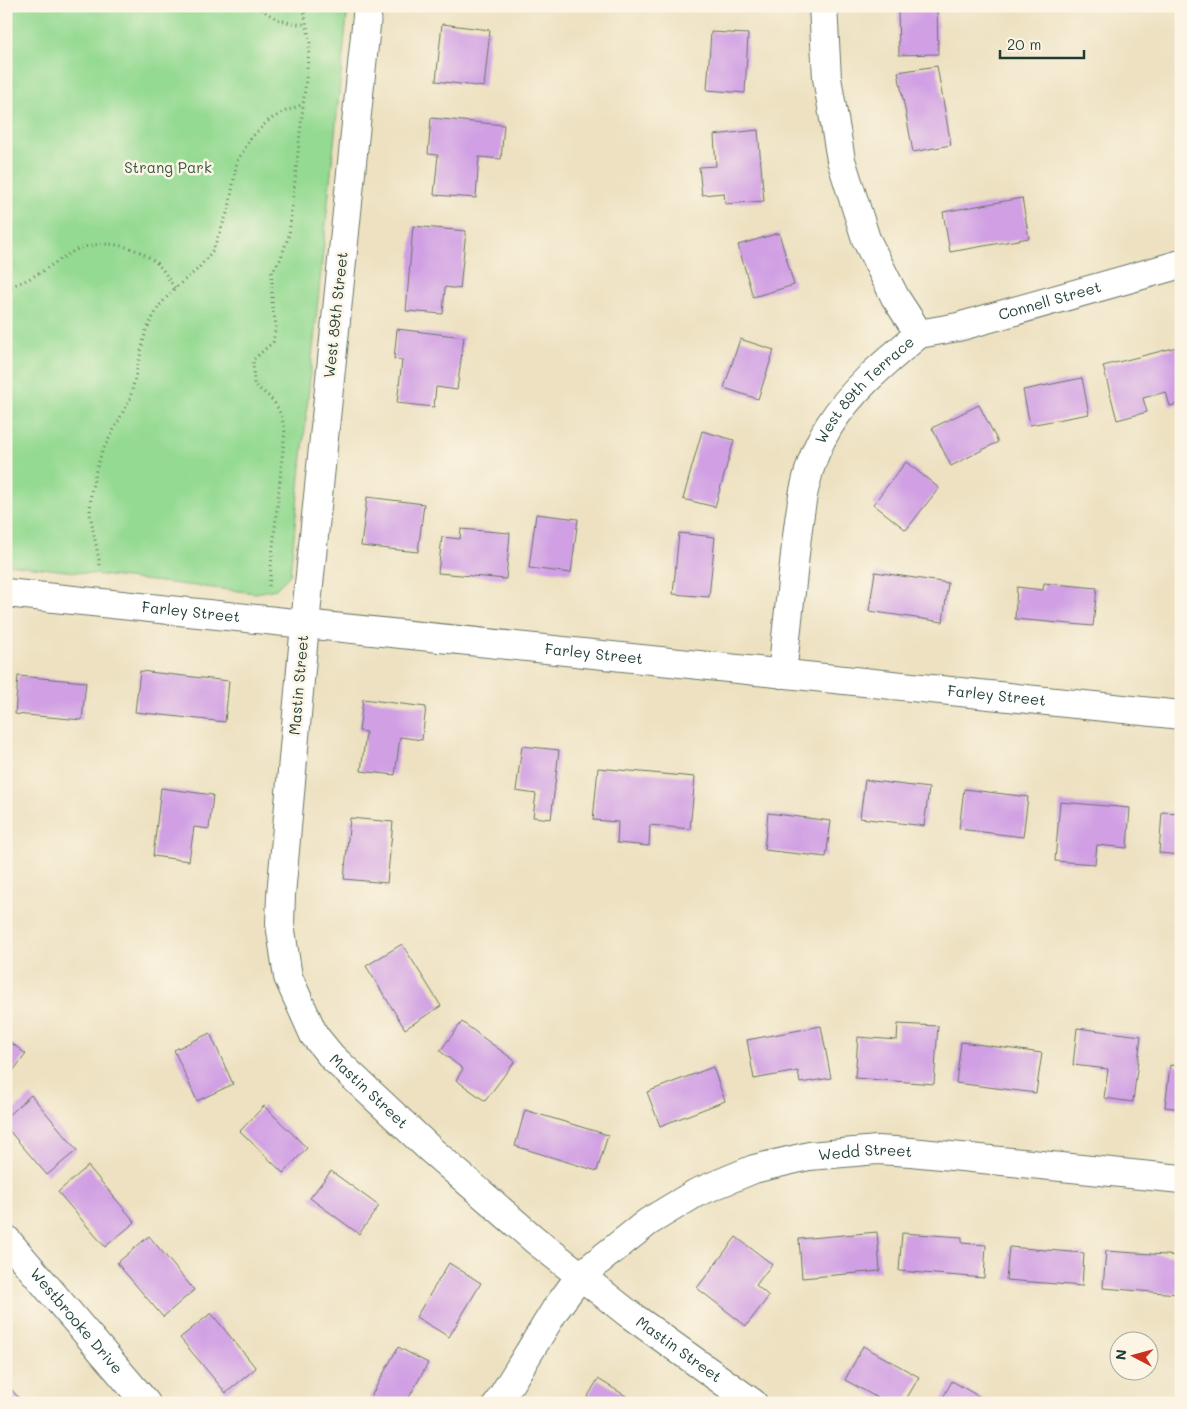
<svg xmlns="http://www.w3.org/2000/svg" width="1187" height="1409" font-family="Mali,sans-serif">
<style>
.green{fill:#95da93;stroke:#5a8c64}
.building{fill:#d09fe4}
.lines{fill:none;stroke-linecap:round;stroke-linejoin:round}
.minor-casing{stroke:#677665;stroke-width:30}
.tertiary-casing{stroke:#677665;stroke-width:30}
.path{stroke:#677665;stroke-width:3;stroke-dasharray:1 4;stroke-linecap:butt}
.minor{stroke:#fff;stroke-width:28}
.tertiary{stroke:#fff;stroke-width:28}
.labels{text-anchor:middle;stroke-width:5;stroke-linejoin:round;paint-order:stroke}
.park-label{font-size:15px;fill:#375c47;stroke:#fcf5e5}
.street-label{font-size:15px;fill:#1f3d34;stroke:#fcf5e5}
</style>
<rect width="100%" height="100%" fill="#fcf5e5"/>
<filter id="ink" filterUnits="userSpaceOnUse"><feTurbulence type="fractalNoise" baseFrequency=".02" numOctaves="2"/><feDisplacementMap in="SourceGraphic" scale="10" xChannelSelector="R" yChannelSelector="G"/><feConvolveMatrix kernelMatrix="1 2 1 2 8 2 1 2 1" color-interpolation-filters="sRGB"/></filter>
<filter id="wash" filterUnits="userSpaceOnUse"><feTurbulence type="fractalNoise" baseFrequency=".0096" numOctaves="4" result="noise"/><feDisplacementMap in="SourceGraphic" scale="20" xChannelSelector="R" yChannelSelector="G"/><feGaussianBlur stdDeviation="1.12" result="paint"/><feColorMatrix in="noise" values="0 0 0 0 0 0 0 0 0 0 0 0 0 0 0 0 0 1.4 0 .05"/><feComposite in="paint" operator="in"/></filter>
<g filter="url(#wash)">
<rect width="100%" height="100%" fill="#ede1c1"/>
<path class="green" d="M6,6H348L290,575L276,589L256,593L6,564Z"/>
<g id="blocks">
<g class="building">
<path d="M898,6H937L938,54L899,55Z"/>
<path d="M442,24L490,30L484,87L436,81Z"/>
<path d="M711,32L748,34L745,93L707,90Z"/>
<path d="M937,66L951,145L913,152L898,72Z"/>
<path d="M431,118L504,125L501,159L479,157L476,198L434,195L438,155L428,154Z"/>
<path d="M758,130L764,201L725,204L724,193L702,195L699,167L716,166L714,135Z"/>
<path d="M1022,198L1029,238L950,252L943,212Z"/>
<path d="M413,226L466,231L460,289L445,287L443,314L406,311Z"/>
<path d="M779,233L794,285L753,297L738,245Z"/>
<path d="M397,329L464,337L457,390L436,387L434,407L397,403L402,360L394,359Z"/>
<path d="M740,339L774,350L758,399L724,388Z"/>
<path d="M1181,346V403L1170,406L1166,392L1143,398L1147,412L1117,420L1103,366Z"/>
<path d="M1082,378L1089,414L1030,425L1023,390Z"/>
<path d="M979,405L998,442L951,466L932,428Z"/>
<path d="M702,431L734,440L715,507L683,499Z"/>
<path d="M906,462L939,488L906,530L873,504Z"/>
<path d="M367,497L424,504L418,552L361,546Z"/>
<path d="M536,514L578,519L571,573L529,568Z"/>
<path d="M461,529L510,533L506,579L438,573L442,537L460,539Z"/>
<path d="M679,533L715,537L709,597L673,594Z"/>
<path d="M875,572L948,583L943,622L869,611Z"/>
<path d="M1044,583L1097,588L1093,626L1015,619L1017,587L1043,590Z"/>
<path d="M140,671L229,681L225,722L135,712Z"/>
<path d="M18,676L86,682L82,720L15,714Z"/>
<path d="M363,699L426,707L422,740L400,737L395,775L361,771L366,732L359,731Z"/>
<path d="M522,746L559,750L551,819L533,817L536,794L516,791Z"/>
<path d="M598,768L695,777L690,829L650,825L649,846L617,843L618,822L593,820Z"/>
<path d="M865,780L929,788L924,826L860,818Z"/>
<path d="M161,788L213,795L209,829L194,827L189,861L153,856Z"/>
<path d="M964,789L1028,797L1023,837L959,829Z"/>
<path d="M1060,802L1130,808L1127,848L1097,845L1095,864L1055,861Z"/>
<path d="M1162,812L1181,813V855L1159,853Z"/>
<path d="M768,813L831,821L826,857L764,850Z"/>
<path d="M350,818L393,822L387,883L344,879Z"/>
<path d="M402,944L441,1006L405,1029L366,966Z"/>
<path d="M462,1022L515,1061L485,1101L456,1080L463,1069L440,1051Z"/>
<path d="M898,1024L938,1026L934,1084L855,1078L858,1037L897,1040Z"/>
<path d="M821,1026L831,1078L800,1083L798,1071L754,1079L747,1040Z"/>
<path d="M1077,1028L1141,1036L1133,1102L1104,1098L1108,1069L1073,1065Z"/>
<path d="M210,1033L233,1084L197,1101L174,1050Z"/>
<path d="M6,1039L26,1054L6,1080Z"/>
<path d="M961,1042L1042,1053L1036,1093L956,1083Z"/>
<path d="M1170,1065L1181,1066V1109L1165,1107Z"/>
<path d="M713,1067L725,1101L660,1126L647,1092Z"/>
<path d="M31,1095L77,1150L47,1175L6,1127V1117Z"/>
<path d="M264,1106L307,1148L283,1173L240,1131Z"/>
<path d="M525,1110L608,1135L597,1171L515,1146Z"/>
<path d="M88,1166L135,1222L105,1247L58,1192Z"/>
<path d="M331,1171L379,1206L359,1234L310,1198Z"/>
<path d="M877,1232L880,1271L802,1278L799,1239Z"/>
<path d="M902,1233L962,1237V1243L986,1245L984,1278L899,1271Z"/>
<path d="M149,1236L194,1290L163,1317L117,1263Z"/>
<path d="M736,1237L772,1264L756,1285L769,1296L746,1326L697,1288Z"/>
<path d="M1009,1247L1084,1253L1082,1286L1006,1280Z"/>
<path d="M1106,1251L1181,1256L1178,1294L1103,1288Z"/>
<path d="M449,1263L481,1283L449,1337L416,1317Z"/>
<path d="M211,1313L256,1368L226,1393L180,1338Z"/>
<path d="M863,1346L919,1377L904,1403H887L845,1380Z"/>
<path d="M398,1347L428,1363L406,1403H378L370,1398Z"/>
<path d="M598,1379L631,1399L629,1403H584Z"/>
<path d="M952,1381L985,1400L983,1403H940Z"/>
<path d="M11,1389L23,1403H6V1393Z"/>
</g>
</g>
</g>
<g filter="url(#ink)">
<use href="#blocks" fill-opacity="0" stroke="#677665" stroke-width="1"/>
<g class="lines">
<defs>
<g id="minor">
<path id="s1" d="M368,6L305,624L281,895L280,924L288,977L314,1035L332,1057L431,1150L535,1240L629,1314L753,1403"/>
<path d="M823,6L827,78L841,160L866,239L895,297L919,334"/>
<path id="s2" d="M919,334L958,327L1181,264"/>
<path id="s3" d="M782,674C786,637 790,601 794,564C799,516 803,467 829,426C852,389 887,361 919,334"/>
<path id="s4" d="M6,1239L146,1403"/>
<path id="s5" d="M498,1403L555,1310L581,1275L648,1222L696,1193L754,1169L809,1156L877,1150L911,1152L1181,1179"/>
</g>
<g id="tertiary">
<path id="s6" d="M6,593L1181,715"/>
</g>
</defs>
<use href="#minor" class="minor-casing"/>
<use href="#tertiary" class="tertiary-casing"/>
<g class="path">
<path d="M257,6C272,18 287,25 306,24"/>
<path d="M6,287C34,281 50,264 74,251C102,237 142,245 162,269C167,275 170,282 175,288"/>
<path d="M100,565L90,514L91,493L96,470L102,452L130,399L146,330L159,306L175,288L198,269L213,250L229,208L237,161L251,138L269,120L286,111L303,104"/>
<path d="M269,586L285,430C279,405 275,400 254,385L253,360L273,342L276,325L272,304V272L280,260L289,235L310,42L303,6"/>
</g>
<use href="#minor" class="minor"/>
<use href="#tertiary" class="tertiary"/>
</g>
</g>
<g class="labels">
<g class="park-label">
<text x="168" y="173">Strang Park</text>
</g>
<g class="street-label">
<text dy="5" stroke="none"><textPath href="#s2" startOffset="135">Connell Street</textPath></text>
<text transform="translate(336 315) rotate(-84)" y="5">West 89th Street</text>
<text dy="5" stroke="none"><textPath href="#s3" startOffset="305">West 89th Terrace</textPath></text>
<text dy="5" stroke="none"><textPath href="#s6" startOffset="186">Farley Street</textPath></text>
<text dy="5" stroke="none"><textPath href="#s6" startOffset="591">Farley Street</textPath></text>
<text transform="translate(299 685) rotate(-85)" y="5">Mastin Street</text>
<text dy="5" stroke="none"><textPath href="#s6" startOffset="996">Farley Street</textPath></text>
<text dy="5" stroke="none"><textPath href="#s1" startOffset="1118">Mastin Street</textPath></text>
<text dy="5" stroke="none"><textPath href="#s5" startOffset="470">Wedd Street</textPath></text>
<text dy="5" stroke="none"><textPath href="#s4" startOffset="108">Westbrooke Drive</textPath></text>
<text dy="5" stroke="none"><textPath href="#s1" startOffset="1522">Mastin Street</textPath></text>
</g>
</g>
<rect width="1187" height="1409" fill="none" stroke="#fcf5e5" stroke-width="25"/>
<g transform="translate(1134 1356) rotate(276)"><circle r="24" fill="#fcf5e5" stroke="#a4ab9e"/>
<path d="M0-4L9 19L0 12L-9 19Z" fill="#c8321e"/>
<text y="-8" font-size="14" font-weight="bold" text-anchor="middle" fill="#1f3d34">N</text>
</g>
<path d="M1000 50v8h84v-8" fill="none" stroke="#1f3d34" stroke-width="2.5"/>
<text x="1007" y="50" font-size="15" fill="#1f3d34" stroke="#fcf5e5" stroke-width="4" paint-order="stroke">20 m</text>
</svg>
